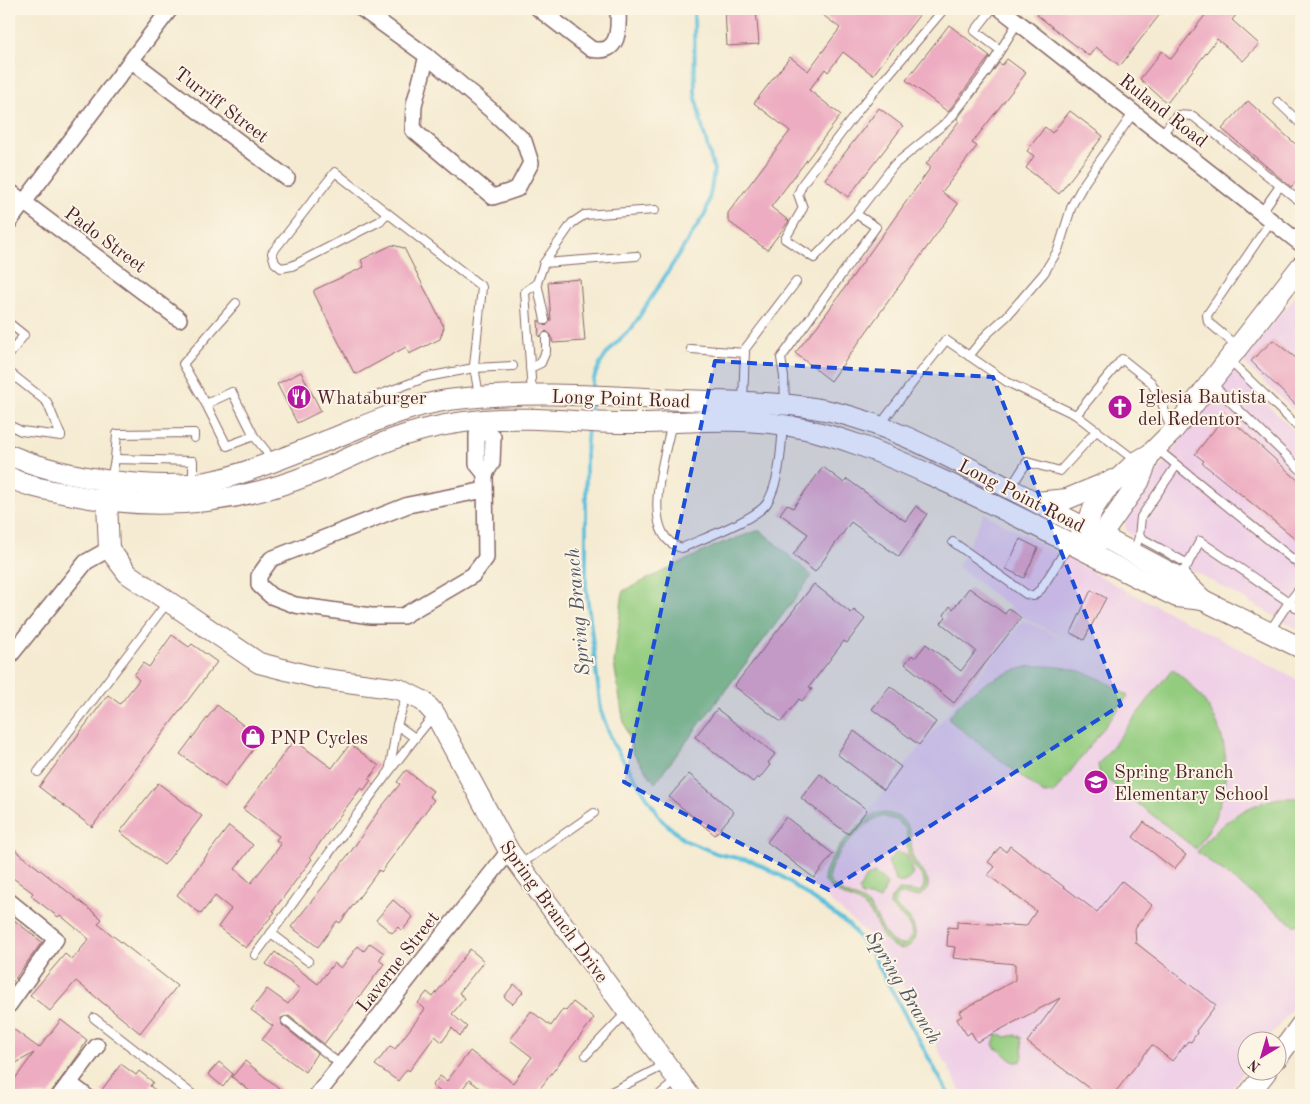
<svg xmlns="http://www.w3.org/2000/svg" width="1310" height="1104" font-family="'Old Standard TT',serif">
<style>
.built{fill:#efd0e7}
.green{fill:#93cc7f;stroke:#6e7655;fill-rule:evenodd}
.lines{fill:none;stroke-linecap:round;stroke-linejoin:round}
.stream{stroke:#5dc0db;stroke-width:4}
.building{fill:#edacc1}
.lane-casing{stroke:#866665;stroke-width:10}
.street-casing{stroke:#866665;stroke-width:18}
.secondary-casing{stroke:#866665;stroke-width:22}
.lane{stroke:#fff;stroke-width:8}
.street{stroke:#fff;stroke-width:15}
.secondary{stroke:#fff;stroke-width:20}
.marked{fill:#1d4ed8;fill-opacity:0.2;stroke:#1d4ed8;stroke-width:4;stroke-dasharray:10 6;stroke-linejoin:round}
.labels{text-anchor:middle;stroke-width:4;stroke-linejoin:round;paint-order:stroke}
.street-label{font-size:19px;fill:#4a1f2b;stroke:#fcf5e5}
.poi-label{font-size:19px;fill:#4a1f2b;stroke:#fcf5e5;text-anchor:start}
.water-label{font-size:20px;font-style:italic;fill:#515769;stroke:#fcf5e5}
</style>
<rect width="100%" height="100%" fill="#fcf5e5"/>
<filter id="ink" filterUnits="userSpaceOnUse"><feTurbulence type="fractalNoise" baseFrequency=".02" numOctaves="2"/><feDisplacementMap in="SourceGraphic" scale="10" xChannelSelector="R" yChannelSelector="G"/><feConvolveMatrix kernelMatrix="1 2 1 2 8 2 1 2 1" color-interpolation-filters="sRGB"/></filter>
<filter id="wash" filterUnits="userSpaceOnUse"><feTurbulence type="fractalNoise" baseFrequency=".0096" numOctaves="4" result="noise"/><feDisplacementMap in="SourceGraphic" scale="20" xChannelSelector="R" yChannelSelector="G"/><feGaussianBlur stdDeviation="1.12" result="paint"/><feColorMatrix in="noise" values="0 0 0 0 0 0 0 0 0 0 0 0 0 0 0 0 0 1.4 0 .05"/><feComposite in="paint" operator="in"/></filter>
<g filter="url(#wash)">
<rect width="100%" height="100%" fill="#f5ebd2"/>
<g class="built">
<path d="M1301,289V417L1242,361Z"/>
<path d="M1233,370L1301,438V631L1131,536L1125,528L1128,511Z"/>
<path d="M984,513L1129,592L1097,631L1130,592L1301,681V997L1267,1041L1248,1042L1247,1067L1226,1095H963L907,993L877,943L810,883L1023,620L1083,648L1024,618L958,567Z"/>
</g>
<g class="green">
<path d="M760,530L812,576L655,783L633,753L623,718L614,663L623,591L717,545Z"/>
<path d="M1031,666C1072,665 1095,673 1128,696L1054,793L1044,794L948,719C968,689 997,674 1031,666Z"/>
<path d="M1172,669C1235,715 1242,788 1196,849L1100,774L1098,765Z"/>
<path d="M1280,798H1301V924L1294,925L1197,852C1219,823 1244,805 1280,798Z"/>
<path d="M878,813C894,812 910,820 911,838C912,844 910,851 913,857C916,868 937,880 924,893C917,900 907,894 898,894L895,906C902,912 909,916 913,925C920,937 909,954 895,947C880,940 878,922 868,910C856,897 835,897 824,880C824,859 859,821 878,813ZM881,816L896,820L906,829C908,838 906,848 909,857C912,870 933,878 920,892L898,890L891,899L890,905C899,917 924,929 904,945C884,946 880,917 869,906C857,895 837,895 829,880C826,861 863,822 881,816Z"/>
<path d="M896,853L906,854L913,874C909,880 902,885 896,881L888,861Z"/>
<path d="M874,873L883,879L887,885L880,899L862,896L859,890L865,878Z"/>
<path d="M1000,1034L1006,1037L1016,1035L1021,1037L1023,1056L1021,1061C1010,1066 1005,1051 995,1048L993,1044L996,1036Z"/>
</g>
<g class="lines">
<g class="stream">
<path d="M592,389C594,364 614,344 632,328L706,212L711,190L714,170L701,123L695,93L694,9"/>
<path d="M589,416L591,400"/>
<path d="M588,428L586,453V586L601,711L613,744L661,819L684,840L718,854L752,861L781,876L849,925L872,954L949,1095"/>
</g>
</g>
<g id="blocks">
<g class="building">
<path d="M725,9H756L759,44L727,46Z"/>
<path d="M815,9H924L873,75L843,52L828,72L825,69L809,90L841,115L771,207L789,221L767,250L728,221V213L790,131L754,103L790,57L808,71L840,28Z"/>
<path d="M1042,9H1164L1120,66L1096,47L1089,56L1037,15Z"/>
<path d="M1210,9H1241L1232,20L1259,44L1243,61L1217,39L1167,103L1140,79L1162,51L1171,59Z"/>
<path d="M949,25L990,56L948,112L906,80Z"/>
<path d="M1007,59L1026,73L972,143L977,146L942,192L958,204L831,381L795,353L818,325L931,167L926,164L959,121L957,119L999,63L1002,65Z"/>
<path d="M1248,101L1301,149V176L1291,187L1222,129Z"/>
<path d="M879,108L903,126L848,197L825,179Z"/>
<path d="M1070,111L1103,136L1059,194L1026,168L1034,156L1027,151L1045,127L1052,133Z"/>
<path d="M392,245L404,248L444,327L440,339L409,354L406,347L357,374L354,373L314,293V290L364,267L361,260Z"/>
<path d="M580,279L585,341L553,343L551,335L546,331L539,337L538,320L546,326L551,320L548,282Z"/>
<path d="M1273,340L1301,362V410L1251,361Z"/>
<path d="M301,372L321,411L297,423L277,384Z"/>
<path d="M1226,415L1301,483V543L1202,463L1204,461L1195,454Z"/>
<path d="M823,467L844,483L847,479L905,521L916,506L927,514L899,557L851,522L815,572L793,555L808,534L780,514L787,504L793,508Z"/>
<path d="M1020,539L1038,548L1024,578L1006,569Z"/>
<path d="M814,584L851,613L854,610L865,619L847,643L844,641L809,687L812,689L802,701L799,699L781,722L734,686Z"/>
<path d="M969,588L1005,614L1009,608L1021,618L954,703L905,664L912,655L915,658L926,644L961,671L976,651L941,623L946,617L944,615L950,606L953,609Z"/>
<path d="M1091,590L1106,598L1084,640L1071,633Z"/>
<path d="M172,635L189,647L192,644L217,662L92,827L39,787L108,695L120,704L139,680L134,675L143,663L149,667Z"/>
<path d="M890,686L936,722L919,745L872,709Z"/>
<path d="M217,705L261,739L225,787L180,754Z"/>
<path d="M717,709L775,754L768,763L770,765L759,779L757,777L753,782L695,737Z"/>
<path d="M854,731L901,767L884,790L837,754Z"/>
<path d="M294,740L332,768L350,744L379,766L369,779L371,780L364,790L361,788L329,830L310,857L312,859L273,911L275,912L246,948L218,927L231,909L215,896L201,914L177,895L229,826L253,845L235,869L251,883L277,850L281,844L276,840L279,836L243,809Z"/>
<path d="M406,770L433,791L429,796L434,800L381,872L379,870L340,923L337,921L318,947L291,927L352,850L379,810L400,784L397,782Z"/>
<path d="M689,774L734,812L715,835L669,797Z"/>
<path d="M820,774L867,810L848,834L801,798Z"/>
<path d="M158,783L202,816L164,865L120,832Z"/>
<path d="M786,817L833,854L814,878L767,842Z"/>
<path d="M1144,822L1186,855L1174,869L1133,837Z"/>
<path d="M9,845L102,919L98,924L177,986L140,1033L76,981L50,1011L30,995L65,954L72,960L89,939L60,915L58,917L44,906L31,896L33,893L9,875Z"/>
<path d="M1010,846L1097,912L1122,881L1152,905L1135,928L1136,943L1216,1005L1196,1031L1197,1033L1191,1042L1188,1041L1172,1061L1152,1045L1113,1095H1098L1027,1042L1060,998L977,1042L971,1032L967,1035L959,1023L957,1019L962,1016L959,1012L1015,980V964L953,958L955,947L947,946L948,927L957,928V922L1026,926L1036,911L988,875L995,867L988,862L1000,847L1006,852Z"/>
<path d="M393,900L413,917L402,931L398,927L392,933L376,920Z"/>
<path d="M9,916L42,942L9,987V945L13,940L9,937Z"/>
<path d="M370,943L384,953L379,960L384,964L324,1044L289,1016L281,1018L282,1025L317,1053L305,1072L262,1040L273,1026L251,1010L267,989L288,1004L300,989L266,964L275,952L318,984L334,963L341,968L358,946L364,951Z"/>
<path d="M470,949L484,961L459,993L465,998L452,1014L467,1027L460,1036L452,1028L442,1042L435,1036L409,1071L407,1069L398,1081L375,1065L390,1046L395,1049L425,1009L418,1003L427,992L433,997Z"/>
<path d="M514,984L523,992L513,1004L504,997Z"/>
<path d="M573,1002L594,1018L535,1095H489L469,1080L458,1095H445L432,1086L440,1076L447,1081L470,1051L513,1083L532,1057L510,1040L531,1011L551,1026L563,1009L566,1011Z"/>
<path d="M61,1020L87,1040L79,1054L49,1095H9V1087L34,1053L9,1067V1026L39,1048Z"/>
<path d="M245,1061L280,1089L275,1095H255L232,1077Z"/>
<path d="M219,1062L233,1074L223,1087L208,1074Z"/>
<path d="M121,1064L136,1075L139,1071L153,1082L150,1086L162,1095H107L101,1091Z"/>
</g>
</g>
</g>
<g filter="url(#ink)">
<use href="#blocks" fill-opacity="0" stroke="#866665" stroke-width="1"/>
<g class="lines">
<defs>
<g id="lane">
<path d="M992,9L975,31L1000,50"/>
<path d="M1278,102L1301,124"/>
<path d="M1162,134L1177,115L1193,116L1297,199H1301"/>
<path d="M387,213L380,221L292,266L281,268L275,263L272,253L335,172L482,287L474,366L479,396"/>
<path d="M1261,213L1280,186"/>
<path d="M856,214L814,258L785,239L803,208L798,194L803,183L861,107L944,9"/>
<path d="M544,263L636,256"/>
<path d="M537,283L545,320"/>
<path d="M9,323L24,335L9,355"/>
<path d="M1238,347L1208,322L1207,315L1271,221"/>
<path d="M691,349L745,353"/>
<path d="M969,356L987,334L1007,316L1044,273L1058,250L1072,205L1085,182L1134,112"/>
<path d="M1229,360L1301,430"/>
<path d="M530,368L541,363L546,351V337"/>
<path d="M9,372L47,402L61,436"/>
<path d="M1211,383L1301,470"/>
<path d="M532,393L525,292L537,283L544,263L572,223L584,215L655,210"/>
<path d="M371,398L427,377L474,368L513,366"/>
<path d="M743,401L745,349L796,282"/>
<path d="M206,404L183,364L236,303"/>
<path d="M785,404L784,377L781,358L876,227L856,214L894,165L949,120L988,70L1018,22"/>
<path d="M1076,415L1136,461"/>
<path d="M672,422C666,453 637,537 682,548C701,539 757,519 767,503C780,481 781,450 783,425"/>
<path d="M9,425L21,431L61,436"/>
<path d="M885,427L886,417L946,340L1007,382L1076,415L1122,359L1151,382L1161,400L1171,430"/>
<path d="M254,436L227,446L206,404L232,392L254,436L266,451L271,463"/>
<path d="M1157,449L1301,566"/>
<path d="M115,459L117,434L194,433V438"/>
<path d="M111,480L115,459L193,461V482"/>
<path d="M1011,487L1027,462L1060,471L1097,430"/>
<path d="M1139,537L1188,564"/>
<path d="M953,542L1026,594L1033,596L1041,589L1069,545"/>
<path d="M1134,552L1139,537L1141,517L1176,466"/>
<path d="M1180,578L1200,541L1289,602L1301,587"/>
<path d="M1269,632L1289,602L1301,611"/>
<path d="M397,725L415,738"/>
<path d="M390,767L397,725L407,693"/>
<path d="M38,772L167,603"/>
<path d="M521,864L594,813"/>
<path d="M271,933L308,961"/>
<path d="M255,955C315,875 370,792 434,715"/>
<path d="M94,1018L193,1095"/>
<path d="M286,1021L341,1065"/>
<path d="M586,1055L627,1012"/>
<path d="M605,1095L665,1065"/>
<path d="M659,1095L676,1081"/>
</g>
<g id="street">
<path d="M362,9L427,56L492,111L524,141L531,163L517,189L493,197L413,130L414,105L427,56"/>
<path d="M539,9L591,49C620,56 619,28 618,9"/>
<path d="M1001,9L1301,244"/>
<path d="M132,61L287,178"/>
<path d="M9,191L179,319"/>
<path d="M9,222L170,9"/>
<path d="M484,431L493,437L492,463L485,474L486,558L473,575L403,616H371L295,605L271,596L259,585V576L271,559L408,505L485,490"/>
<path d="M484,431L477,435V464L485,474"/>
<path d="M9,657L86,562L109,549"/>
<path d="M9,901L56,939L9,1005"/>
<path d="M69,1083L85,1095"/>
<path d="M60,1095L97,1046"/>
<path d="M317,1095L509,851"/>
</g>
<g id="secondary">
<path d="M9,455C64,478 162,494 221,479C259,469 295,453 331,439C369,424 407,406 448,400C525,390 605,396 682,400C731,402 782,401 830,411C885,423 939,452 989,478C1053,511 1117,544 1180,578L1203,600L1301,648"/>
<path d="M9,477C27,487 48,490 68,494C149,511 231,506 309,475C341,463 372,445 405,435C430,427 457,422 483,420C528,416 574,422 618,423C673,424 730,416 784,425C836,433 887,455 935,477C1017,514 1096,558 1177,597L1203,600"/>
<path d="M109,489L107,502L109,549L128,574L259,663L318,678L399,689L423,701L435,714L509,851L689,1095"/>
<path d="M1036,502L1067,499L1113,480"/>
<path d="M1079,539L1086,528L1093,509L1105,491L1136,462L1150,454L1172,432L1301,266"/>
<path d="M1094,546L1139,482L1150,454"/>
<path d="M1278,1057L1301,1025"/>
<path d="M1248,1095L1266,1072"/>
</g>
</defs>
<use href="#lane" class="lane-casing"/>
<use href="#street" class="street-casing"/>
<use href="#secondary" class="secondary-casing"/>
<use href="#lane" class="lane"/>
<use href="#street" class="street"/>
<use href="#secondary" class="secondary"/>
</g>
</g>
<path class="marked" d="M715,361L993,377L1121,705L829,890L624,782Z"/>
<defs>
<symbol id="restaurant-disc" viewBox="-11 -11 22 22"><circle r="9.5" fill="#b5179e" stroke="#fcf5e5"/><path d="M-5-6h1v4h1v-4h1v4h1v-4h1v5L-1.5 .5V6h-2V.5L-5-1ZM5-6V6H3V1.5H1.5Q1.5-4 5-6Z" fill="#fff"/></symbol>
<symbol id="church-disc" viewBox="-11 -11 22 22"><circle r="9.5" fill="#b5179e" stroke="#fcf5e5"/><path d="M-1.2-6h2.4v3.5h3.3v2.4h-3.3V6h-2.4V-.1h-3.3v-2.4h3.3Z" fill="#fff"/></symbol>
<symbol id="shop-disc" viewBox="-11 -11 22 22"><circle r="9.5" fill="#b5179e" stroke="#fcf5e5"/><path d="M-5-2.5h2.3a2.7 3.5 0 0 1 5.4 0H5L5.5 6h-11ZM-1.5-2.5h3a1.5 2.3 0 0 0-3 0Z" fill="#fff"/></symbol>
<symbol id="school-disc" viewBox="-11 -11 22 22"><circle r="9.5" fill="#b5179e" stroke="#fcf5e5"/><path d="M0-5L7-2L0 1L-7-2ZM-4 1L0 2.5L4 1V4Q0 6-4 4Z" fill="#fff"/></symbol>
</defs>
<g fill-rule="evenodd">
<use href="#restaurant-disc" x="285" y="383" width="28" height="28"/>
<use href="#church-disc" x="1106" y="393" width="28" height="28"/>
<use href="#shop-disc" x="239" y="723" width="28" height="28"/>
<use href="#school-disc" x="1082" y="768" width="28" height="28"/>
</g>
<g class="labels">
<g class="street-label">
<text transform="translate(222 104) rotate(37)" y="7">Turriff Street</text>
<text transform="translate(1164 110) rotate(38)" y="7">Ruland Road</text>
<text transform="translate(106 239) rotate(37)" y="7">Pado Street</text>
<text transform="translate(621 398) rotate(2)" y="7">Long Point Road</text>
<text transform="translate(1022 495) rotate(27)" y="7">Long Point Road</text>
<text transform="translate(555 911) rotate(54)" y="7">Spring Branch Drive</text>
<text transform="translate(397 961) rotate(-52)" y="7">Laverne Street</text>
</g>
<g class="poi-label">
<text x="1138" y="403">Iglesia Bautista<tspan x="1138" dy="22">del Redentor</tspan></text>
<text x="316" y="404">Whataburger</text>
<text x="270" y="744">PNP Cycles</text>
<text x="1114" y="778">Spring Branch<tspan x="1114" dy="22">Elementary School</tspan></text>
</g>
<g class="water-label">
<text transform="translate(577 612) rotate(-95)" y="7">Spring Branch</text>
<text transform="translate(904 987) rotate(59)" y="7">Spring Branch</text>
</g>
</g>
<rect width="1310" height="1104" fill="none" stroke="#fcf5e5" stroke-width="30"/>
<g transform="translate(1262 1056) rotate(218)"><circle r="24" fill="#fcf5e5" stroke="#b59f9b"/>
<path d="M0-4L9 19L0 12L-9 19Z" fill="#b5179e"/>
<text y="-8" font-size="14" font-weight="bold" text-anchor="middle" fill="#4a1f2b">N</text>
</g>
</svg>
